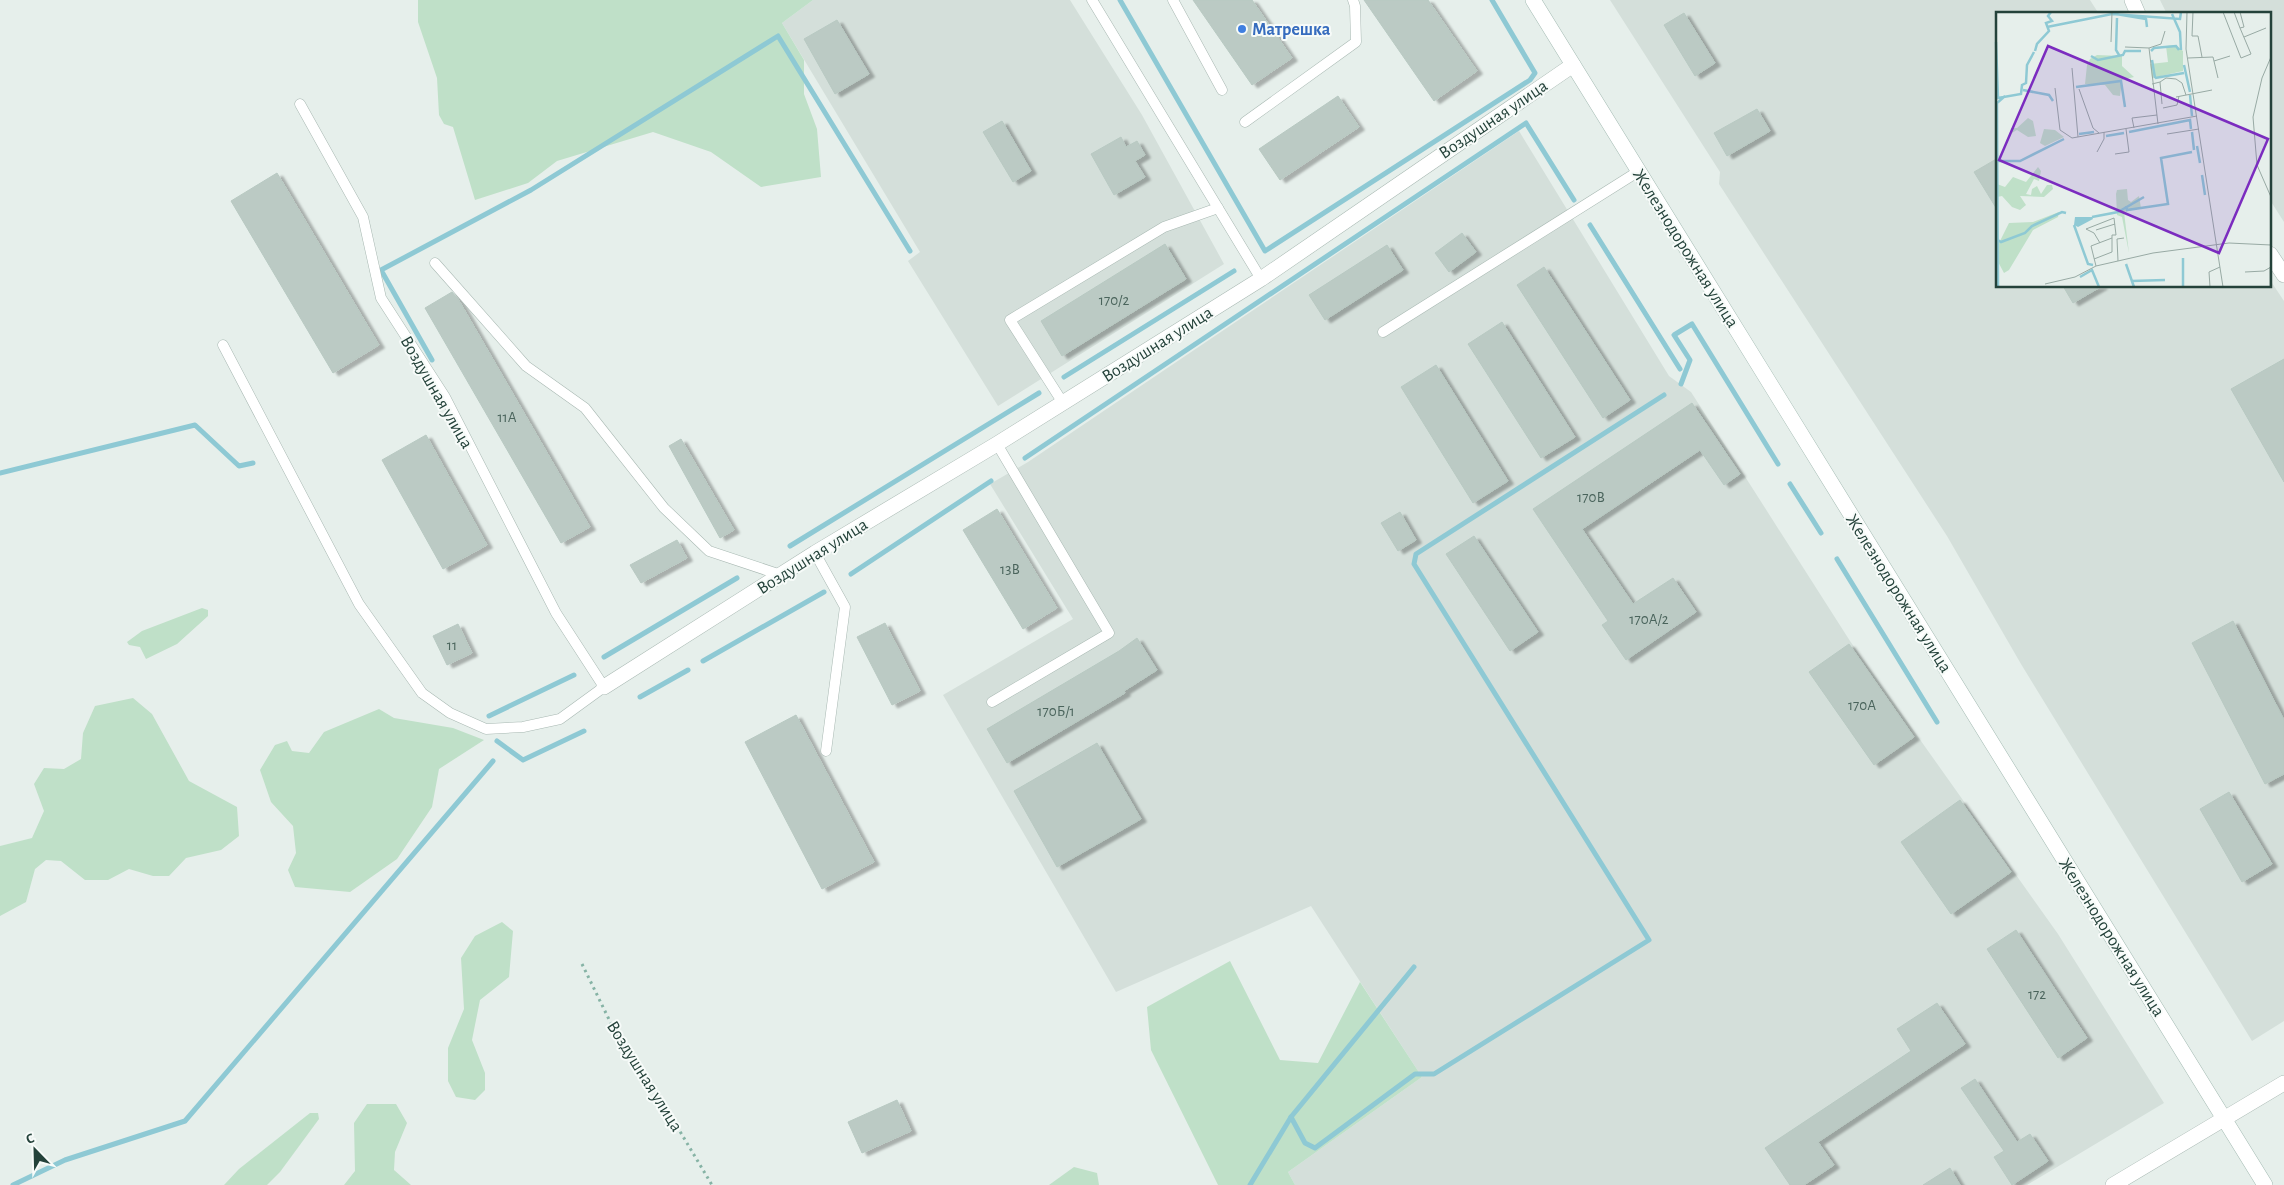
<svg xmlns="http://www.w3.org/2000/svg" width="2284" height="1185" font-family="'Alegreya Sans',sans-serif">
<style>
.built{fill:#d4dfda}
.green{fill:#bfe0c8}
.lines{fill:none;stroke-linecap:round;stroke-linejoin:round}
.stream{stroke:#8ec9d4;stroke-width:5}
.building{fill:#bbcac4;stroke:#b8c9c2;filter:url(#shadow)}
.service-casing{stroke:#a8b8b2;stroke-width:11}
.minor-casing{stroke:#a8b8b2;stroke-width:16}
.secondary-casing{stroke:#a4bbb3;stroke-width:16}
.path{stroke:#86b3a5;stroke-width:3;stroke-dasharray:2.5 4;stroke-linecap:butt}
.service{stroke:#fff;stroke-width:10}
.minor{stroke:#fff;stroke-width:15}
.secondary{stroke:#fff;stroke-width:15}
.shop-dot{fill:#3f7fe0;stroke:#f7fbf9;stroke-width:2}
.labels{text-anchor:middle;stroke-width:4;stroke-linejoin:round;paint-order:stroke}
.number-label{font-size:15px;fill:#4a645c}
.shop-label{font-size:18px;font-weight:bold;fill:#366cbe;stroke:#f7fbf9;text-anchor:start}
.street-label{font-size:18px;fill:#24423a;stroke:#f7fbf9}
.inset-river{fill:none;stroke:#8ec9d4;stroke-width:2.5}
.inset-road{fill:none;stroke:#98aaa4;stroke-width:1}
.view{fill:#7b2cbf;fill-opacity:0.15;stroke:#7b2cbf;stroke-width:2.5}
.inset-edge{fill:none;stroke:#24423a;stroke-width:2.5}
</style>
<defs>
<filter id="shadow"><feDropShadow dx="5.5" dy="3" stdDeviation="1" flood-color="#0004"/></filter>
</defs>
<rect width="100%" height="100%" fill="#e6efeb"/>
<g class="built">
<path d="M813,0H1070L1142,115L1224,264L998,406L908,261L920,252L782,23Z"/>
<path d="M1610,0H2090L2099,14H1998V286H2270V280L2284,301V1021L2252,1041L2021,664L1947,536L1719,184L1720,172Z"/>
<path d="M2160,0H2284V222L2270,200V14H2167Z"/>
<path d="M1519,131L1669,376L1691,392L1850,641L2058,934L2164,1103L2027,1185H1295L1288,1172L1422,1077L1311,906L1116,992L943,695L1073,619L990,484L1028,462Z"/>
</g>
<g class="green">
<path d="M418,0H813L782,23L804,60V94L817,129L821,177L761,187L711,152L653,132L557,161L528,183L475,200L453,127L444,124L439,115L437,78L418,22Z"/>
<path d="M202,608L208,610V616L177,644L146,659L140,647L129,645L127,642L142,631Z"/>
<path d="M133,698L152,714L189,781L237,807L239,836L221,850L186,858L169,876H153L129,869L108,880H85L61,861L46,860L35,869L26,902L0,916V846L32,838L44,811L34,784L44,768L64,769L81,759L83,733L95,706Z"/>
<path d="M379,709L394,718L453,728L484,740L439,769L432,807L397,859L350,892L295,887L288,870L296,853L293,826L271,802L260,770L275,745L287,741L292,751L309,753L324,732Z"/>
<path d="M502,922L513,931L509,977L480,1000L472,1040L485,1073V1090L475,1100L456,1097L448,1081V1048L464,1009L461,958L475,936Z"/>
<path d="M1230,961L1280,1060L1318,1063L1360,982L1422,1077L1288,1172L1295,1185H1218L1151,1050L1147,1007Z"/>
<path d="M367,1104H396L407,1123L395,1152L394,1170L411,1185H344L355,1171L354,1123Z"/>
<path d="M310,1113H318L319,1119L280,1172L267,1185H224L239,1169Z"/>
<path d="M1074,1167L1097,1173L1099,1185H1049Z"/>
</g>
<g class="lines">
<g class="stream">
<path d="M1120,0L1265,251L1530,80L1535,73L1492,0"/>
<path d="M1590,225L1680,369"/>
<path d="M432,360L381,270L531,190L778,36L910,251"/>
<path d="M1064,377L1234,271"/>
<path d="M1681,384L1690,360L1674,335L1692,324L1778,464"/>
<path d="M1025,458L1526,123L1574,200"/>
<path d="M0,473L195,425L239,466L253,463"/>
<path d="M1790,484L1821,533"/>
<path d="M790,546L1039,393"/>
<path d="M1837,559L1937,722"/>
<path d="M851,574L991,481"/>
<path d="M604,657L737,578"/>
<path d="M703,661L824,592"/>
<path d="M640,697L688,670"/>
<path d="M489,716L574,675"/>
<path d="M497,741L523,760L584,731"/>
<path d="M1291,1117L1305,1143L1315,1148L1415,1074H1434L1649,940L1414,564L1416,554L1664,395"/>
<path d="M13,1185L65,1160L185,1121L493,761"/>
<path d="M1250,1185L1291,1117L1414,967"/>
</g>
</g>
<g class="building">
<path d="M1193,0H1252L1292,58L1252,85Z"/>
<path d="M1364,0H1428L1477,71L1434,101Z"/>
<path d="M1684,13L1715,63L1695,76L1664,25Z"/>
<path d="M837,20L869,74L835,94L804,39Z"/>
<path d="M1338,96L1359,127L1280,180L1259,149Z"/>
<path d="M1757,109L1770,131L1727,156L1714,133Z"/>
<path d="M1002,121L1031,171L1013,182L983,132Z"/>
<path d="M1121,137L1126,147L1137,141L1145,155L1135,161L1145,177L1114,195L1091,154Z"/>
<path d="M1998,158V211L1974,172Z"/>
<path d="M277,173L379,345L333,373L231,201Z"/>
<path d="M1462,233L1476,252L1449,272L1435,253Z"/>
<path d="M1165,244L1186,279L1062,356L1041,321Z"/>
<path d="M1387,245L1403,270L1325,320L1309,295Z"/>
<path d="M1544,267L1630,400L1603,418L1517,285Z"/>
<path d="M2063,286H2102L2073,303Z"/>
<path d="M452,292L458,299L590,527L561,543L425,308Z"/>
<path d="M1502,322L1575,437L1541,458L1468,344Z"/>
<path d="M2284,359V482L2231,389Z"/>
<path d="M1436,365L1508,481L1473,503L1401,387Z"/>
<path d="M1692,403L1740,474L1724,485L1700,450L1582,529L1633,604L1673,578L1696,612L1626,660L1602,625L1608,621L1533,509Z"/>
<path d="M426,435L487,545L443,569L382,460Z"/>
<path d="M681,439L734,530L720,538L669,446Z"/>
<path d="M997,509L1057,608L1023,629L963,530Z"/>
<path d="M1400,512L1416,540L1398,551L1381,523Z"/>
<path d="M1474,536L1538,632L1510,651L1446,554Z"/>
<path d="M677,540L687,558L641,583L630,565Z"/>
<path d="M2233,621L2284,720V774L2265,784L2192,643Z"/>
<path d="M885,623L920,691L892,705L857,637Z"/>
<path d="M458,624L472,653L447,665L433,636Z"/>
<path d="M1137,638L1157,670L1124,691L1125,693L1007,763L987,729L1119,651Z"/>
<path d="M1849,644L1914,737L1874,765L1809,672Z"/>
<path d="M796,715L874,862L822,889L745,742Z"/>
<path d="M1097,743L1141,819L1057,867L1014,791Z"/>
<path d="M2229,792L2272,864L2242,882L2200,809Z"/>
<path d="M1960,800L2011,872L1951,914L1901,842Z"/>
<path d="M2016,930L2087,1038L2058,1058L1987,949Z"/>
<path d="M1937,1003L1965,1044L1818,1142L1834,1165L1804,1185H1790L1765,1148L1911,1051L1897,1029Z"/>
<path d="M1975,1079L2017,1142L2030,1134L2048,1161L2012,1185L1994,1157L2004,1151L1961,1088Z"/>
<path d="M897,1100L911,1131L862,1153L848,1122Z"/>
<path d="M1950,1168L1960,1185H1923Z"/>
</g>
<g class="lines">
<defs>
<g id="service">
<path d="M1092,0L1261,279"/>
<path d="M1173,0L1222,90"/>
<path d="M1245,122L1356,42L1355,6L1353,0"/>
<path d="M435,263L526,366L585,408L664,508L709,551L781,575"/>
<path d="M1383,332L1639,171"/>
<path d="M223,345L359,604L422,693L450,713L486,729L523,727L560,719L604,687L556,613L445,397L381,298L363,217L300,104"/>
<path d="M1063,403L1010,320L1164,227L1218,208"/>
<path d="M815,553L845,607L826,751"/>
<path d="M992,702L1109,633L997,444"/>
</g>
<g id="minor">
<path d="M2132,0L2138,14"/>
<path d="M2270,254L2284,275"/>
<path d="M604,687L815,553L997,444L1261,279L1573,65"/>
<path d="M2113,1185L2284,1083"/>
</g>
<path id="secondary" d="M1533,0L2265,1185"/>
</defs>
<use href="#service" class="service-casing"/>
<use href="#minor" class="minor-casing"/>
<use href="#secondary" class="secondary-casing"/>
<path class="path" d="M582,964L622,1046L663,1103L712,1185"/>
<use href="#service" class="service"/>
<use href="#minor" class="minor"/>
<use href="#secondary" class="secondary"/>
</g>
<circle class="shop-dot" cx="1242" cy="29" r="5"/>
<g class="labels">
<g class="number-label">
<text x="1114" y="305">170/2</text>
<text x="507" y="422">11А</text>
<text x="1591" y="502">170В</text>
<text x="1010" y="574">13В</text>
<text x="1649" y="624">170А/2</text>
<text x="452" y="650">11</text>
<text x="1862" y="710">170А</text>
<text x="1056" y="716">170Б/1</text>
<text x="2037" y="999">172</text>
</g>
<g class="shop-label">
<text x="1252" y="35">Матрешка</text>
</g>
<g class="street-label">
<text transform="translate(1493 119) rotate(-34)" y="6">Воздушная улица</text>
<text transform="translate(1686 248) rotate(58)" y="6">Железнодорожная улица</text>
<text transform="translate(1157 344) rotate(-32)" y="6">Воздушная улица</text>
<text transform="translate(437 392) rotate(60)" y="6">Воздушная улица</text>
<text transform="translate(812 556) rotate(-32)" y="6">Воздушная улица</text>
<text transform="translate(1899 593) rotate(58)" y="6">Железнодорожная улица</text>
<text transform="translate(2112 937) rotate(58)" y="6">Железнодорожная улица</text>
<text transform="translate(645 1076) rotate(58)" y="6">Воздушная улица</text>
</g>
</g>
<g transform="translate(1996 12)">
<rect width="275" height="275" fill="#e6efeb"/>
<path d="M180,33L187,39V59L156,66L154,52L172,50L170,34ZM101,43L126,44V54L138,65L126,68L124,84L117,83L109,73L89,72L91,53L94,47ZM32,106L37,109L40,124L32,125L21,118L14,122L15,116H21ZM48,117L59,118L68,125L49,134L44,131ZM42,155L45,159L43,169L38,167L30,182L35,183L36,177L41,174L45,182L51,173H56L57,177L48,185L24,184L30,193L24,198L16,195L6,184L1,185V172L9,175L17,165L30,170ZM131,177L132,188L135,190L143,184L145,196L128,200L133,241L126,205L121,203L120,182L121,178ZM63,200L62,205L37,218L13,258L8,261L0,246L1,235L13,211L37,210Z" fill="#bfe0c8"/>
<path d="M79,205H96L97,207L82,215L78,213Z" fill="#8ec9d4"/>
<path class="inset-river" d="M120,2L150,7L151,15M176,2L184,20L185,38M121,6L120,38L123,43M51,15L116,2L184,7L185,0M0,30L2,86L25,82L26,73L30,71L31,53L38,40M39,39L41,32L53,19L50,11L56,9L52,4L55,0M155,39L158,36L180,34L183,38M95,44L102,48L127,43L129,39H145M156,48L159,66M188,53L194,80M159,66L188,61M80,75L125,69L129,95M27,78L53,83L57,89M194,83L196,104M133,120L194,108L195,117M196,120L198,138M83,122L98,120M110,124L128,121M201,134L204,151M0,149H24L68,127M206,163L209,183M130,194L131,198L172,192L165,146L196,140M96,205L122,200L148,185M78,213L92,252L97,253M0,227L5,230L29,221L36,214L66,200L70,201M187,246V275M130,252L138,275M84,265L96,258L103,275M135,269L169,268M2,275L1,91L9,84"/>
<path class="inset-road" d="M191,0L190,37L227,275M197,0L196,24H202L206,45M227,0L245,46L255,42L244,16L248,15L244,0M238,0L244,16M248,25L270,16M115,30L116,0M129,35L153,36L162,112M153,36L165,32L169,19M275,45L266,66L257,105L261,153L275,185M192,46L217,45L222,66M218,49L234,44M76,56L82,125M164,70L170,66L180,67L186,71L190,83M156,72L164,70L166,92M59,76L64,118L76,126L201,104M83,77L97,116L103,121M180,85L216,78M167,96L181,93L183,84M138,116L136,106L161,103M171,122L203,117M101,140L108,127V120M119,142L133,140L130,117M100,218L119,212M104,231L98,221L90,217L118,206M98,247L116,240V223H120L118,206M122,249L121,227L128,226M100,254L95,234L116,226M249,260L268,259L275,255M49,272L79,265L100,254L157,241L233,231L275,233M214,275L213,260L224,255M274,275V255"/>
<path class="view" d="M52,34L272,127L223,241L3,148Z"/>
<rect width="275" height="275" class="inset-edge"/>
</g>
<g transform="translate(35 1150) rotate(337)" stroke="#f7fbf9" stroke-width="4" paint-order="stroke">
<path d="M0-4L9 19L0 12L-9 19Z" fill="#24423a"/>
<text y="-8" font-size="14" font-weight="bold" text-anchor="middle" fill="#24423a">С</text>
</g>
</svg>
